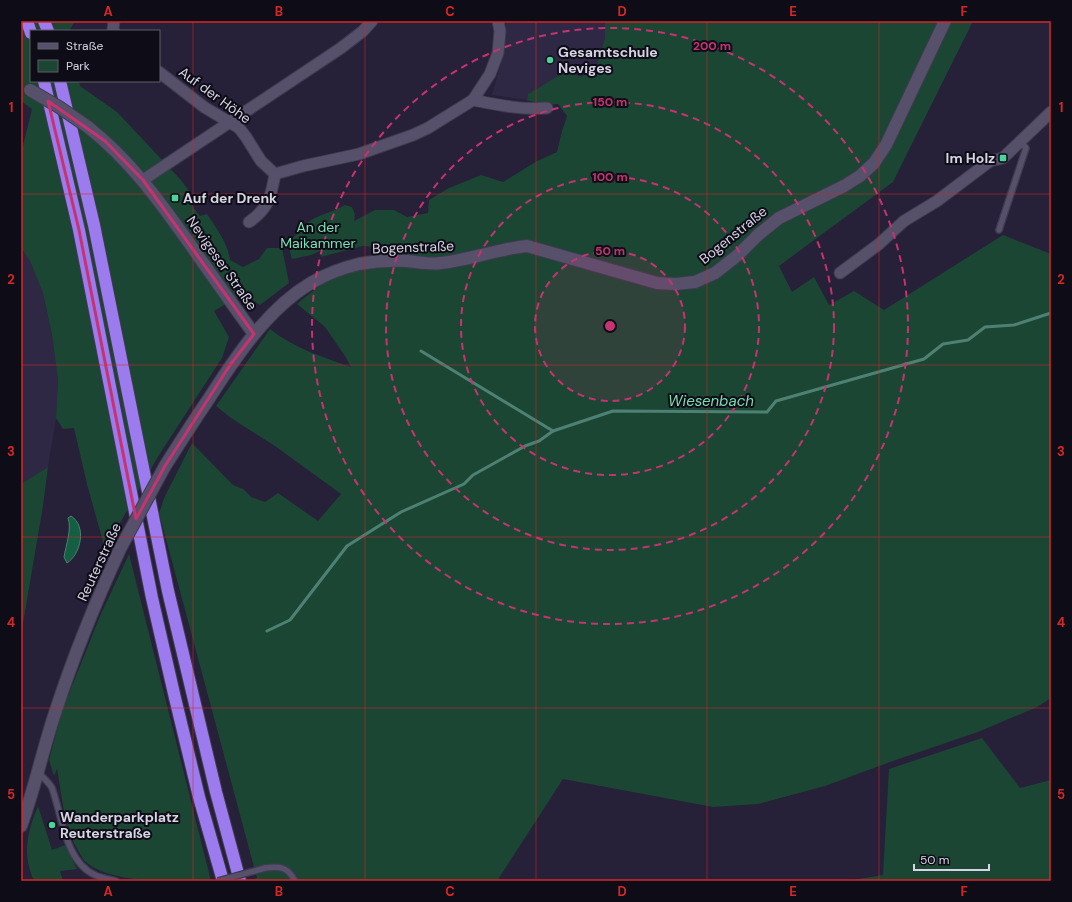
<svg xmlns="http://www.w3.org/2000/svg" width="1072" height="902" font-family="'DM Sans',sans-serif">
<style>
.built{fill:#2f2845}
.green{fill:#1b4633}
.water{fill:#145e42;stroke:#4e8173}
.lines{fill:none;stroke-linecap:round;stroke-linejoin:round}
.stream{stroke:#4e8173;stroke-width:3}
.service-casing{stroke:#3f3a4e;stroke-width:8}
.minor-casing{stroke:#3f3a4e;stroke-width:13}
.secondary-casing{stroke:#3f3a4e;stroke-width:14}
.motorway-casing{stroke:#3f3a4e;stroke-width:14}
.service{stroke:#56506b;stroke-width:5.5}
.minor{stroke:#56506b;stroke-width:11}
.secondary{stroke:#56506b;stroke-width:12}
.motorway{stroke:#9c7bee;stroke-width:12}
.service-bridge-casing{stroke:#3f3a4e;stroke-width:8;stroke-linecap:butt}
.secondary-bridge-casing{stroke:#3f3a4e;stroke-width:14;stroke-linecap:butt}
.service-bridge{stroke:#56506b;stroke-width:5.5}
.secondary-bridge{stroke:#56506b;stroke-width:12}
.marked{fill:none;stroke:#c53470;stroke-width:3;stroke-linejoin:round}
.grid{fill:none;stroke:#d62828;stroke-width:1;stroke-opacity:0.55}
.ring{fill:none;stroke:#c53470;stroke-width:2;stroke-dasharray:7 5}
.poi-dot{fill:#4ad49c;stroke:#0e0c16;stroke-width:1.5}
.labels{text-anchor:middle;stroke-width:4;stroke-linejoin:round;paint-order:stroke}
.poi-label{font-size:14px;font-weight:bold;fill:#d7d4e4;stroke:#0e0c16;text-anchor:start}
.street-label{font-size:14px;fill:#d7d4e4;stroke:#0e0c16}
.park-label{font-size:14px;fill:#7ce0b2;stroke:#0e0c16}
.water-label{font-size:15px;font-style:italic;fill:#7addb0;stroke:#0e0c16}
.centre{fill:#c53470;stroke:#0e0c16;stroke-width:2}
.ring-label{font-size:12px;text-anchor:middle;font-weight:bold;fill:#c53470;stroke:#0e0c16;stroke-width:4;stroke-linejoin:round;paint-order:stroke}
.neatline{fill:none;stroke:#d62828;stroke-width:1.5}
.grid-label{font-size:13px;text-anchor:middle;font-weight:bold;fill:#d62828}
</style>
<rect width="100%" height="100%" fill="#262038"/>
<g class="built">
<path d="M506,21H605V38L596,68L581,77L529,93L527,100L492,95L504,52Z"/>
<path d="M21,248L30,261L43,293L52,335L58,380L56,418L48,467L21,484Z"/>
</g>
<g class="green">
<path d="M21,21H75L69,31H31V81H79L80,86L117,112L180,179L193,196L189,202L200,216L207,214C216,228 228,243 230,260L243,267L259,259L267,248H282L289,283L260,305L243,294L214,311L229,337L222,358L159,455L105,549L87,484L74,428L63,429L56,418L58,380L52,335L43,293L30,261L21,248V154L32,109L21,101Z"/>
<path d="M605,21H973L893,182L779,266L792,292L814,277L829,305L854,291L884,310L1003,235L1051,254V698L1037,707L978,732L893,761L825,786L758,804L713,807L563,779L497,881H247L257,878L159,513L165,496L192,443L233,485L243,489L251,497L265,502L278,493L318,521L341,494L275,446L231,418L216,406L270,329C294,348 322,357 351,367L345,356L325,327L297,304C308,295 320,284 333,278C349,271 368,269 385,266L388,248L363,246L321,257L322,250L311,255L292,259L288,245C295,235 304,223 315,218C325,213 335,211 345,205L352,207L355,214L354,221L375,210H394L407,217L428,213L429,200L449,188L481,175L503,182L537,161L557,152L562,131L567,116L558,104L542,105L527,100L528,94L565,72L581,77L596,68L605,38Z"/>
<path d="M48,467L43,506L21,635V484Z"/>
<path d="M129,554L211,881C178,881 112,885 86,862C83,860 81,855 79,852C64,827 62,797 57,769L54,776L49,760L62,711L100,616Z"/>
<path d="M982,738L1020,788L1051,780V881H847L883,875L889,769Z"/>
<path d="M38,806L52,850L65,845L77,869L60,871L63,881H34C22,854 27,832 38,806Z"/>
</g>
<path class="water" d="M71,516C87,526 81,554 67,563L64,557C66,545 72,529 68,518Z"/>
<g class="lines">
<g class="stream">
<path d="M421,351L553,431L613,411L767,412L776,401L924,359L943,344L968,340L985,327L1014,325L1051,313"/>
<path d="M267,631L290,620L347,546L401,512L464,484L473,475L525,446L539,441L553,431"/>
</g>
<defs>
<g id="service">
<path d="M999,230L1026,148L1021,142"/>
<path d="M38,772C42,777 49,782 52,788C62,815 65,862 95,875C101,878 109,879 116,881"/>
<path d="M265,868C280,866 288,867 295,881"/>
</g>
<g id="minor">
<path d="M114,31L113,29L114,21"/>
<path d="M159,72L204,107L239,128L246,137L261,161L275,174"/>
<path d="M473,100C498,105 521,110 547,108"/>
<path d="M275,174L303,166L359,154L413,135L428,128L473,100L490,74L498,53L500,31L498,21"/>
<path d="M143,180L341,48L363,31L372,21"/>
<path d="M249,222C269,208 271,197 275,174"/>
<path d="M840,273L879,244L904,221L937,201L990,161L1003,158L1051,112"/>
</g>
<g id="secondary">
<path d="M88,127C131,161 160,202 192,247C212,276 233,305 254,334"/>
<path d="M165,466C179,444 193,422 208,400C235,358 267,309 311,283C326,274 342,268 359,264C375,261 391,260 407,261C418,262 430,265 441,263C470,260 497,249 527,246L657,283L676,284L695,282L715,273L738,255L758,235L779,218L844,186L860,176L874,163L886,145L945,21"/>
<path d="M21,826C35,788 43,748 56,710C74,655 96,601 120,549"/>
</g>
<g id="motorway">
<path d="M27,21L31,33"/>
<path d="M44,21L48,31"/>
<path d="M44,81L79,230L152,598L175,698L199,797L223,881"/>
<path d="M60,81L94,225L168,591L216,792L240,881"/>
</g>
</defs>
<use href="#service" class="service-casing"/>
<use href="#minor" class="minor-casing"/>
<use href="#secondary" class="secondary-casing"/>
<use href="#motorway" class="motorway-casing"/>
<use href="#service" class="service"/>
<use href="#minor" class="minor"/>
<use href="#secondary" class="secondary"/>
<use href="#motorway" class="motorway"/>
<defs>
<path id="service-bridge" d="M218,881L265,868"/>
<g id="secondary-bridge">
<path d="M30,90L59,107L88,127"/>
<path d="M120,549L165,466"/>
</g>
</defs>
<use href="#service-bridge" class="service-bridge-casing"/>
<use href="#secondary-bridge" class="secondary-bridge-casing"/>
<use href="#service-bridge" class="service-bridge"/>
<use href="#secondary-bridge" class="secondary-bridge"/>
</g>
<path class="marked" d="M48,101L105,141L143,180L254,334L230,365L165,466L136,519L79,230Z"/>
<path class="grid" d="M193,21V881M365,21V881M536,21V881M707,21V881M879,21V881M21,194H1051M21,365H1051M21,537H1051M21,708H1051"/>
<circle cx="610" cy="326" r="75" fill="#c53470" fill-opacity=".12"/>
<g class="ring">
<circle cx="610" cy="326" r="75"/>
<circle cx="610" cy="326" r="149"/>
<circle cx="610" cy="326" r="224"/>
<circle cx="610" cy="326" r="298"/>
</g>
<g class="poi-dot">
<circle cx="550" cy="60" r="4"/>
<rect x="999" y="154" width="8" height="8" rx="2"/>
<rect x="171" y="194" width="8" height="8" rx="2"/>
<circle cx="52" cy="825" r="4"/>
</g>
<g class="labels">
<g class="poi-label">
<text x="558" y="57">Gesamtschule<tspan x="558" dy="16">Neviges</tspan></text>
<text x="995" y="163" text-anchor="end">Im Holz</text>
<text x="183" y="203">Auf der Drenk</text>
<text x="60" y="822">Wanderparkplatz<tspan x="60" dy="16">Reuterstraße</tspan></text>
</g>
<g class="street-label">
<text transform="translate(215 95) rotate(36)" y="5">Auf der Höhe</text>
<text transform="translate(733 235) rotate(-39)" y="5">Bogenstraße</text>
<text transform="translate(413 247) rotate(-2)" y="5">Bogenstraße</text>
<text transform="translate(222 263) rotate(55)" y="5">Nevigeser Straße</text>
<text transform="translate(99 562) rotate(-65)" y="5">Reuterstraße</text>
</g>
<g class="park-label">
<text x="318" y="232">An der<tspan x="318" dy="16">Maikammer</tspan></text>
</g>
<g class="water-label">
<text x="711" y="406">Wiesenbach</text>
</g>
</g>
<circle cx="610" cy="326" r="6" class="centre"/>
<g class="ring-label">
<text x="712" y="50">200 m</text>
<text x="610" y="106">150 m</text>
<text x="610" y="181">100 m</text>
<text x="610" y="255">50 m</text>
</g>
<rect width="1072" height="902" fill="none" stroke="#0e0c16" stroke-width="44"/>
<rect x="30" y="30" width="130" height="52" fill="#0e0c16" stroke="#5e5c68"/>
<rect x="38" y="43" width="20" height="6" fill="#56506b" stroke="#5e5c68"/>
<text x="66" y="50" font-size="12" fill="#d7d4e4">Straße</text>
<rect x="38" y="60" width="20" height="12" fill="#1b4633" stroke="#5e5c68"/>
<text x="66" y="70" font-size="12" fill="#d7d4e4">Park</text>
<path d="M914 864v6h75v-6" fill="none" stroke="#d7d4e4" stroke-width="2"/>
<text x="920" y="864" font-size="12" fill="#d7d4e4" stroke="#0e0c16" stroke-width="3" paint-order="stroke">50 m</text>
<rect x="22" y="22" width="1028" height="858" class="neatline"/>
<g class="grid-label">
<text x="108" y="16">A</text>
<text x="279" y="16">B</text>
<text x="450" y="16">C</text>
<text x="622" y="16">D</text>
<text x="793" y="16">E</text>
<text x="964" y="16">F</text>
<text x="11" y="112">1</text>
<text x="1061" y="112">1</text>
<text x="11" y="284">2</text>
<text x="1061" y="284">2</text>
<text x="11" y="456">3</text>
<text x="1061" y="456">3</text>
<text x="11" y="627">4</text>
<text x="1061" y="627">4</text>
<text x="11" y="799">5</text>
<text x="1061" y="799">5</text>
<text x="108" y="896">A</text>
<text x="279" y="896">B</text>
<text x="450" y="896">C</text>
<text x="622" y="896">D</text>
<text x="793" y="896">E</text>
<text x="964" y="896">F</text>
</g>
</svg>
